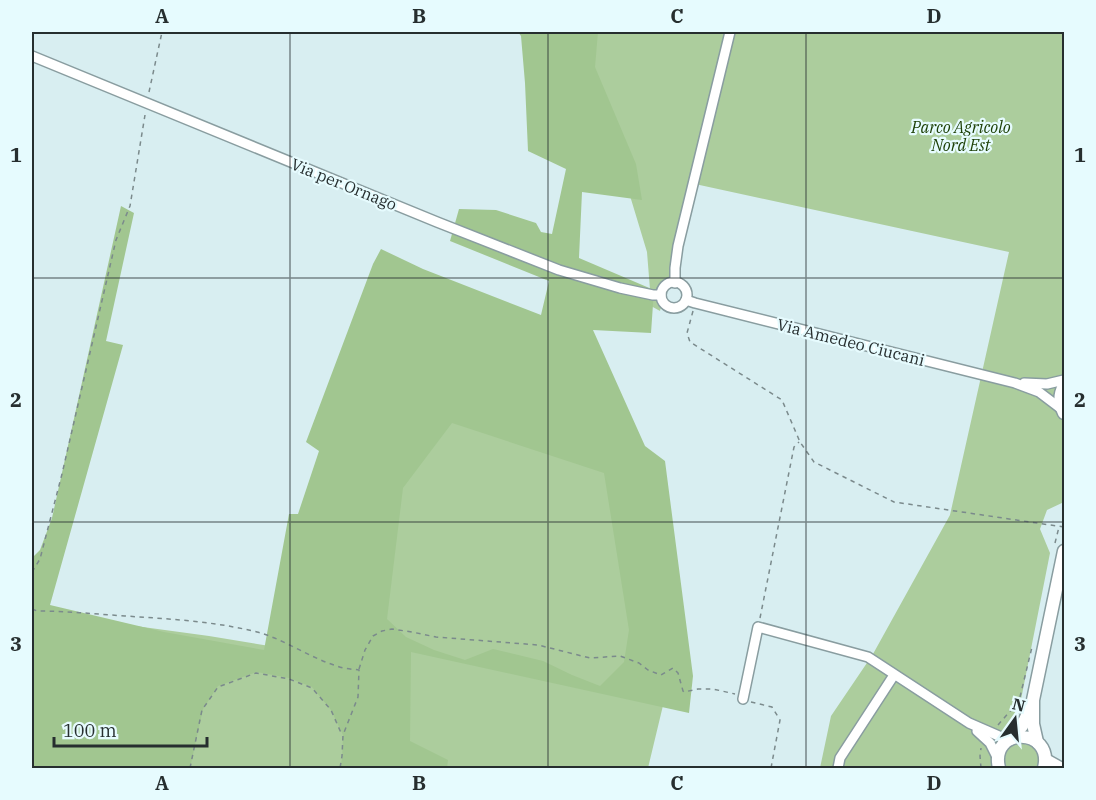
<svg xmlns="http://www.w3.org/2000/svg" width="1096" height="800" font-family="'IBM Plex Serif',serif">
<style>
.green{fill:#accd9d}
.forest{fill:#a1c690;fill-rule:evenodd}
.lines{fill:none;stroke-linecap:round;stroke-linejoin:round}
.minor-casing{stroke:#899da0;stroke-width:12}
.secondary-casing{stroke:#899da0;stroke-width:15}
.path{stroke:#7b8a8c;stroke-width:1.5;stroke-dasharray:4.5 4.5;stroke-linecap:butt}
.minor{stroke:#fff;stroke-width:9}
.secondary{stroke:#fff;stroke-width:12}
.grid{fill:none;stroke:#262e2f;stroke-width:1.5;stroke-opacity:0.55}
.labels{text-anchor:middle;stroke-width:4.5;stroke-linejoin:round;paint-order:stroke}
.park-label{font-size:16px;font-style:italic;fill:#1d4006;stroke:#e6fbfe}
.street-label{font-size:16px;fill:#262e2f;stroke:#e6fbfe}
.neatline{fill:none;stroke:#262e2f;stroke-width:2}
.grid-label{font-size:20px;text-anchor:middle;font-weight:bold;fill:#262e2f}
</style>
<rect width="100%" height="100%" fill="#d8eef1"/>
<g class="green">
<path d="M539,32H1064V502L1047,510L1040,529L1050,553L1012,745C1029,740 1044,749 1037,768H820L831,716L873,654L950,515L1009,252L695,184L660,311L651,306V302L647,252L621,166Z"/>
<path d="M447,407L614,470L666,693L648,768H97L128,625L209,636L282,648Z"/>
</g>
<path class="forest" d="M518,32H598L595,67L636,164L642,200L582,192L579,258L654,290L651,333L593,330L645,446L665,461L693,676L689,713L411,652L410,741L448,760L447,768H340L342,759L343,735L331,710L312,687L289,678L257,672L218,686L203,709L190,768H32V558L40,550L52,518L121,206L134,213L106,341L123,345L50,605L164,632L264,650L289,514H298L319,451L306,442L373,264L381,249L423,269L541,315L549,281L450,241L459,209L496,210L536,223L541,232L552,234L566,169L528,151L525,83L521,36ZM452,423L604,473L629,630L624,662L600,686L572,675L543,661L493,649L465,660L434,650L406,637L387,619L403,488Z"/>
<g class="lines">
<defs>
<g id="minor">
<path d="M32,56L437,222L559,270L620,288L653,295H661"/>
<circle cx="674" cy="295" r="13"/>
<path d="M675,283V268L678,246L730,32"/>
<path d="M686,300L695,303L1015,383L1039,392L1064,411"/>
<path d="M1024,383L1047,384L1064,380"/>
<path d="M743,699L758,627L868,657L969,723L1008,740"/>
<path d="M977,731L990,743L997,757"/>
<path d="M1045,758L1063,768"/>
<path d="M838,768L840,758L894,675"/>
</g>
<g id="secondary">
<path d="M1064,386C1059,395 1059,403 1064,413"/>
<path d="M1010,739L1022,726L1031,707"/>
<path d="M1037,742L1033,724V700L1064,551"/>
<path d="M999,768C989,726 1054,727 1044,768"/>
</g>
</defs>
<use href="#minor" class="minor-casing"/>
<use href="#secondary" class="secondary-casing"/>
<g class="path">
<path d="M149,92L162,32"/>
<path d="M693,311L687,333L690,342L782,400L800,442L814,462L894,502L1064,527"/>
<path d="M1055,543L1059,527"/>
<path d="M32,572L40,559L62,474L116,240L130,206L145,115"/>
<path d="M32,609L37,611C67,611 95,614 125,616C169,619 213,621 257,632C284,639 310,658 337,666C344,669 352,669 359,670L358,697L343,735L342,756L340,768"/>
<path d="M760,618L794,447L799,442"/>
<path d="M359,669L365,650L373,636L382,631L392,629L412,632L436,637L538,645L590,658L620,656L639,663L648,670L661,675L673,668L678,673L683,691L684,692L698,689H713L735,694"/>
<path d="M751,702L772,707L780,720L771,768"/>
<path d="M998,725L1019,701L1032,647"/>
<path d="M190,768L202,710L218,687L256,673L289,679L312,688L331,710L342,735"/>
<path d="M981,768L980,756L981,748"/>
</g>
<use href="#minor" class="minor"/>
<use href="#secondary" class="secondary"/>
</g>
<path class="grid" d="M290,32V768M548,32V768M806,32V768M32,278H1064M32,522H1064"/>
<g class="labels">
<g class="park-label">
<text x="961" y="133">Parco Agricolo<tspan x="961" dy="18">Nord Est</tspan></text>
</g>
<g class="street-label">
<text transform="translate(344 184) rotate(22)" y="6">Via per Ornago</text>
<text transform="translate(851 342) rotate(14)" y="6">Via Amedeo Ciucani</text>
</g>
</g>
<rect width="1096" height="800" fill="none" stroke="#e6fbfe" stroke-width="66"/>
<g transform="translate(1015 719) rotate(15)" stroke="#e6fbfe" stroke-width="4.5" paint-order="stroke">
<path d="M0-4.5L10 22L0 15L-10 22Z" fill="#262e2f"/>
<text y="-9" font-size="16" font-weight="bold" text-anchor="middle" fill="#262e2f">N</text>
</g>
<path d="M54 737v9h153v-9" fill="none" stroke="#262e2f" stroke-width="3"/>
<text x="63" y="737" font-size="18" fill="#262e2f" stroke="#e6fbfe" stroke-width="4.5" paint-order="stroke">100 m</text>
<rect x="33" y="33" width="1030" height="734" class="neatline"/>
<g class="grid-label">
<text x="162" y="23">A</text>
<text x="419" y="23">B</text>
<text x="677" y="23">C</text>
<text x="934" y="23">D</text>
<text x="16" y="162">1</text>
<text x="1080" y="162">1</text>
<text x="16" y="407">2</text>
<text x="1080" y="407">2</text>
<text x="16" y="651">3</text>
<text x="1080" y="651">3</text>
<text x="162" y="790">A</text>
<text x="419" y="790">B</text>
<text x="677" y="790">C</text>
<text x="934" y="790">D</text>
</g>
</svg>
